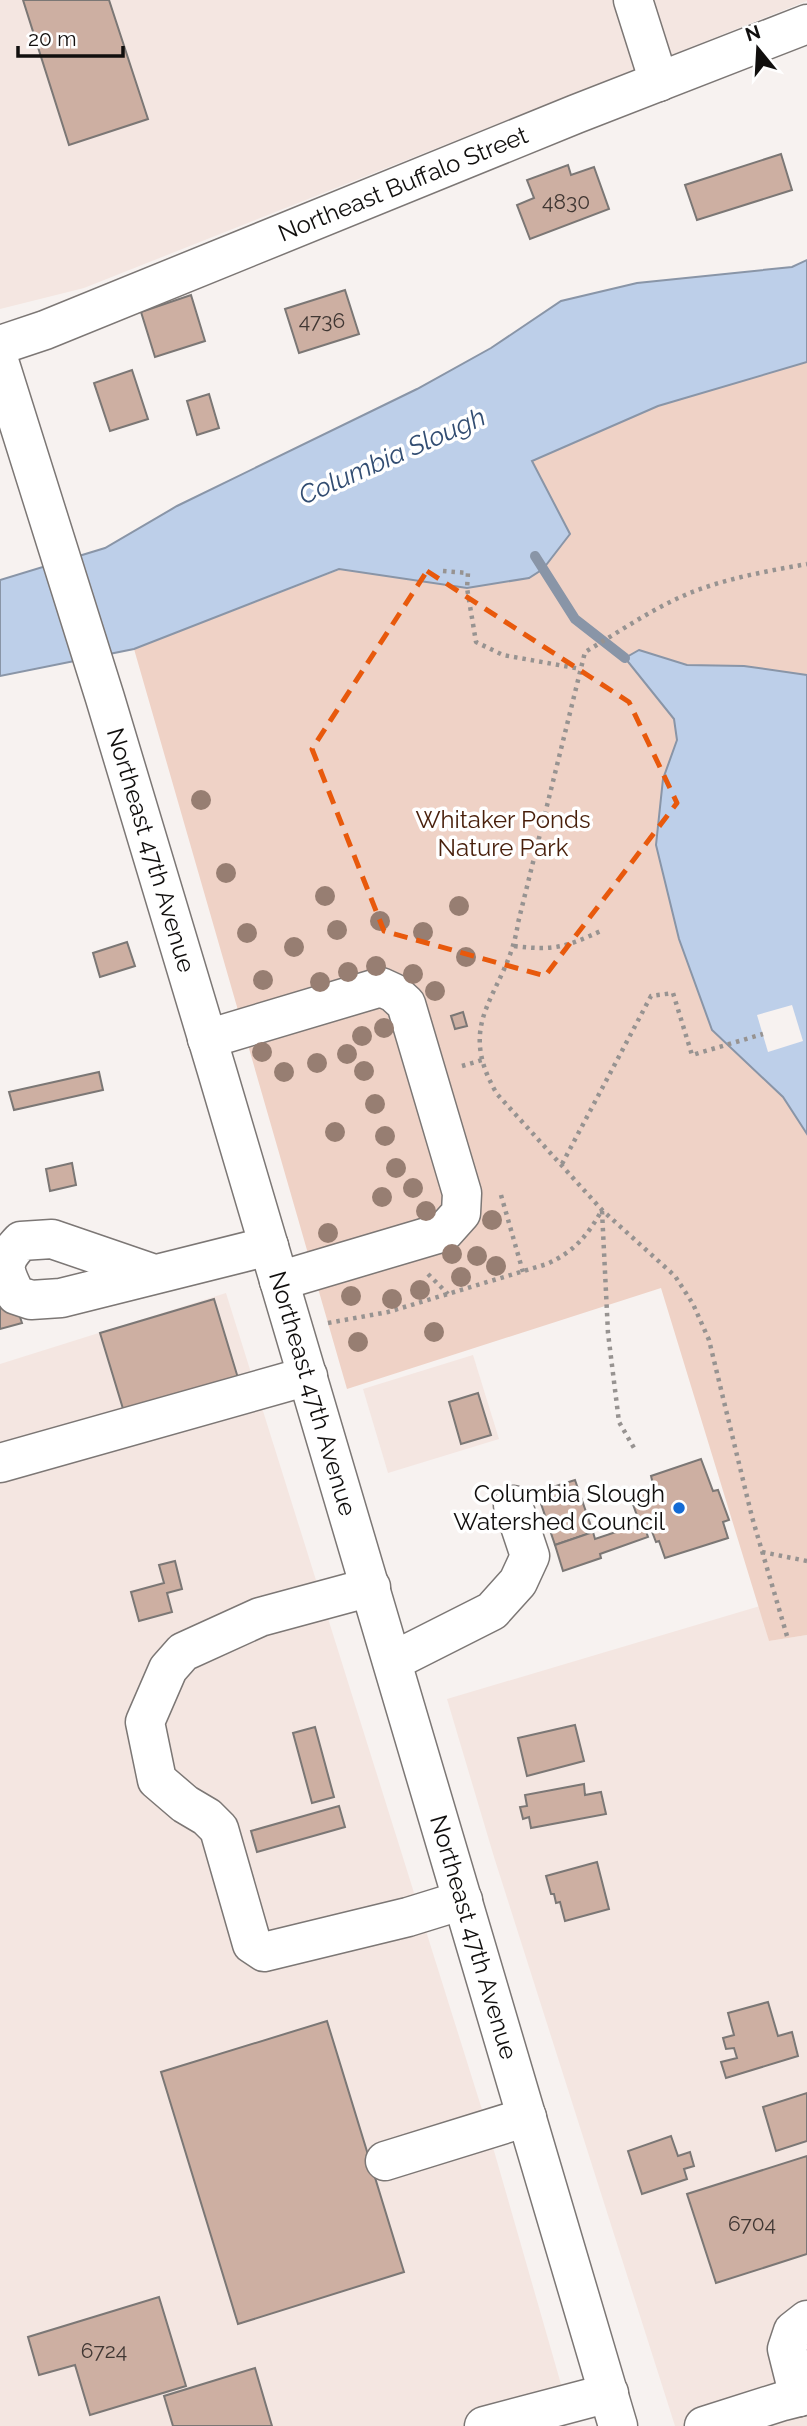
<svg xmlns="http://www.w3.org/2000/svg" width="807" height="2426" font-family="Raleway,sans-serif">
<style>
.built{fill:#f4e6e1}
.green{fill:#efd2c6}
.water{fill:#bdcfe9;stroke:#8995a7;stroke-width:2}
.pier{fill:#f7f2f0}
.lines{fill:none;stroke-linecap:round;stroke-linejoin:round}
.stream{stroke:#8995a7;stroke-width:10}
.building{fill:#cdafa2;stroke:#7b7775;stroke-width:2}
.minor-casing{stroke:#7c7775;stroke-width:41}
.path{stroke:#979391;stroke-width:4.5;stroke-dasharray:3.5 5;stroke-linecap:butt}
.minor{stroke:#fff;stroke-width:38}
.tree{fill:#977e72}
.marked{fill:none;stroke:#e8590c;stroke-width:5;stroke-dasharray:14 9;stroke-linejoin:round}
.poi-dot{fill:#136bd5;stroke:#fff;stroke-width:2.5}
.labels{text-anchor:middle;stroke-width:7;stroke-linejoin:round;paint-order:stroke}
.number-label{font-size:21px;fill:#403733}
.street-label{font-size:24px;fill:#110f0e;stroke:#fff}
.park-label{font-size:24px;fill:#481f0b;stroke:#fff}
.poi-label{font-size:24px;fill:#110f0e;stroke:#fff;text-anchor:end}
.water-label{font-size:26px;font-style:italic;fill:#324d72;stroke:#fff}
</style>
<rect width="100%" height="100%" fill="#f7f2f0"/>
<g class="built">
<path d="M0,0H807V1L84,288L0,309Z"/>
<path d="M226,1293L484,2116L571,2419L549,2426H0V1364Z"/>
<path d="M473,1355L499,1439L388,1473L363,1389Z"/>
<path d="M760,1606L769,1641L807,1635V2426H675L494,1857L447,1699Z"/>
</g>
<path class="green" d="M807,362V1635L769,1641L661,1288L347,1389L134,649L422,538L532,461L658,406Z"/>
<g class="water">
<path d="M807,260V362L658,406L532,461L570,534L543,569L529,578L467,588L339,569L134,649L0,676V580L105,548L177,506L417,389L491,348L561,301L637,283L792,267Z"/>
<path d="M639,650L687,665L744,666L807,675V1134L783,1097L712,1030L679,939L656,845L663,779L677,740L674,719L625,658Z"/>
</g>
<path class="pier" d="M792,1005L803,1041L768,1052L757,1015Z"/>
<g class="lines">
<path class="stream" d="M535,556L575,619L625,658"/>
</g>
<g class="building">
<path d="M23,0H109L148,119L69,145Z"/>
<path d="M781,154L792,190L697,220L685,185Z"/>
<path d="M568,165L571,175L594,167L609,209L530,239L517,205L534,198L527,180Z"/>
<path d="M345,290L359,334L299,353L285,309Z"/>
<path d="M191,295L205,341L155,357L141,312Z"/>
<path d="M132,370L148,419L110,431L94,383Z"/>
<path d="M209,394L219,428L197,435L187,401Z"/>
<path d="M127,942L135,966L100,977L93,953Z"/>
<path d="M463,1012L467,1026L455,1029L451,1016Z"/>
<path d="M99,1072L103,1090L14,1110L9,1092Z"/>
<path d="M72,1163L76,1185L50,1191L46,1169Z"/>
<path d="M214,1299L238,1378L124,1412L100,1333Z"/>
<path d="M15,1302L22,1323L0,1329V1306Z"/>
<path d="M478,1393L491,1435L461,1444L449,1402Z"/>
<path d="M701,1459L713,1491L718,1490L729,1520L723,1522L728,1538L665,1558L659,1541L656,1542L651,1529L645,1530L643,1523L640,1524L630,1496L654,1488L651,1476Z"/>
<path d="M575,1480L593,1532L555,1545L537,1492Z"/>
<path d="M643,1523L648,1537L600,1554L601,1558L563,1571L555,1545L593,1532L595,1539Z"/>
<path d="M175,1561L182,1589L167,1593L172,1612L139,1621L131,1592L164,1583L159,1565Z"/>
<path d="M575,1725L584,1761L527,1776L518,1738Z"/>
<path d="M315,1727L334,1797L312,1803L293,1733Z"/>
<path d="M584,1784L585,1795L601,1792L606,1814L531,1828L529,1817L523,1819L520,1807L527,1806L525,1795Z"/>
<path d="M339,1806L345,1827L257,1852L251,1831Z"/>
<path d="M597,1862L609,1909L565,1921L560,1902L556,1903L554,1894H551L546,1876Z"/>
<path d="M768,2002L778,2036L792,2032L798,2056L726,2078L721,2062L737,2058L734,2048L726,2049L723,2038L734,2035L728,2013Z"/>
<path d="M327,2021L404,2272L238,2324L161,2072Z"/>
<path d="M807,2093V2141L776,2151L763,2107Z"/>
<path d="M671,2136L678,2156L690,2152L694,2166L684,2169L687,2179L642,2194L628,2151Z"/>
<path d="M807,2156V2254L716,2283L687,2194Z"/>
<path d="M159,2297L186,2386L90,2415L75,2365L39,2375L28,2337Z"/>
<path d="M255,2368L272,2426H173L164,2396Z"/>
</g>
<g class="lines">
<defs>
<g id="minor">
<path d="M633,0L659,82"/>
<path id="s1" d="M0,345L45,330L576,114L807,24"/>
<path id="s2" d="M0,364L105,698L217,1071L618,2426"/>
<path d="M207,1039L381,987L394,993L406,1004L462,1193L461,1213L444,1232L279,1281"/>
<path d="M154,1274L52,1239L21,1241C0,1263 3,1269 16,1295L31,1300L61,1298L269,1246"/>
<path d="M0,1463L308,1376"/>
<path d="M371,1587L260,1617L183,1652L168,1669L145,1722L157,1780L185,1804L207,1817L219,1829L252,1944L264,1952L408,1917L463,1900"/>
<path d="M393,1661L492,1611L518,1582L530,1556L513,1505"/>
<path d="M385,2161L527,2117"/>
<path d="M799,2397L787,2349L793,2331L807,2320"/>
<path d="M484,2426L609,2393"/>
<path d="M704,2426L783,2401L807,2395"/>
</g>
</defs>
<use href="#minor" class="minor-casing"/>
<g class="path">
<path d="M443,571L468,573L467,588L476,642L503,655L581,669"/>
<path d="M514,946C555,951 566,947 603,930"/>
<path d="M462,1066L482,1060"/>
<path d="M562,1164L651,996L673,993L692,1055L763,1034"/>
<path d="M501,1195L523,1272"/>
<path d="M602,1211L608,1333L619,1422L634,1448"/>
<path d="M428,1274L448,1294"/>
<path d="M328,1323L388,1312L547,1264C575,1251 587,1236 602,1210"/>
<path d="M762,1552L807,1561"/>
<path d="M787,1636L752,1517L709,1340L693,1304L675,1276L602,1210L497,1094C452,1018 508,994 518,923L585,652C619,632 653,608 690,593C727,578 768,571 807,564"/>
</g>
<use href="#minor" class="minor"/>
</g>
<g class="tree">
<circle cx="201" cy="800" r="10"/>
<circle cx="226" cy="873" r="10"/>
<circle cx="325" cy="896" r="10"/>
<circle cx="459" cy="906" r="10"/>
<circle cx="380" cy="921" r="10"/>
<circle cx="337" cy="930" r="10"/>
<circle cx="423" cy="932" r="10"/>
<circle cx="247" cy="933" r="10"/>
<circle cx="294" cy="947" r="10"/>
<circle cx="466" cy="957" r="10"/>
<circle cx="376" cy="966" r="10"/>
<circle cx="348" cy="972" r="10"/>
<circle cx="413" cy="974" r="10"/>
<circle cx="263" cy="980" r="10"/>
<circle cx="320" cy="982" r="10"/>
<circle cx="435" cy="991" r="10"/>
<circle cx="384" cy="1028" r="10"/>
<circle cx="362" cy="1036" r="10"/>
<circle cx="262" cy="1052" r="10"/>
<circle cx="347" cy="1054" r="10"/>
<circle cx="317" cy="1063" r="10"/>
<circle cx="364" cy="1071" r="10"/>
<circle cx="284" cy="1072" r="10"/>
<circle cx="375" cy="1104" r="10"/>
<circle cx="335" cy="1132" r="10"/>
<circle cx="385" cy="1136" r="10"/>
<circle cx="396" cy="1168" r="10"/>
<circle cx="413" cy="1188" r="10"/>
<circle cx="382" cy="1197" r="10"/>
<circle cx="426" cy="1211" r="10"/>
<circle cx="492" cy="1220" r="10"/>
<circle cx="328" cy="1233" r="10"/>
<circle cx="452" cy="1254" r="10"/>
<circle cx="477" cy="1256" r="10"/>
<circle cx="496" cy="1266" r="10"/>
<circle cx="461" cy="1277" r="10"/>
<circle cx="420" cy="1290" r="10"/>
<circle cx="351" cy="1296" r="10"/>
<circle cx="392" cy="1299" r="10"/>
<circle cx="434" cy="1332" r="10"/>
<circle cx="358" cy="1342" r="10"/>
</g>
<path class="marked" d="M427,571L629,702L677,803L545,976L384,931L312,749Z"/>
<circle class="poi-dot" cx="679" cy="1508" r="7"/>
<g class="labels">
<g class="number-label">
<text x="566" y="209">4830</text>
<text x="322" y="328">4736</text>
<text x="752" y="2231">6704</text>
<text x="104" y="2358">6724</text>
</g>
<g class="street-label">
<text dy="8" stroke="none"><textPath href="#s1" startOffset="434">Northeast Buffalo Street</textPath></text>
<text dy="8" stroke="none"><textPath href="#s2" startOffset="509">Northeast 47th Avenue</textPath></text>
<text dy="8" stroke="none"><textPath href="#s2" startOffset="1076">Northeast 47th Avenue</textPath></text>
<text dy="8" stroke="none"><textPath href="#s2" startOffset="1643">Northeast 47th Avenue</textPath></text>
</g>
<g class="park-label">
<text x="503" y="828">Whitaker Ponds<tspan x="503" dy="28">Nature Park</tspan></text>
</g>
<g class="poi-label">
<text x="665" y="1502">Columbia Slough<tspan x="665" dy="28">Watershed Council</tspan></text>
</g>
<g class="water-label">
<text transform="translate(392 456) rotate(-24)" y="9">Columbia Slough</text>
</g>
</g>
<g transform="translate(758 49) rotate(342)" stroke="#ffffff" stroke-width="5" paint-order="stroke">
<path d="M0-5L12 26L0 18L-12 26Z" fill="#110f0e"/>
<text y="-10" font-size="19" font-weight="bold" text-anchor="middle" fill="#110f0e">N</text>
</g>
<path d="M18 46v10h105v-10" fill="none" stroke="#110f0e" stroke-width="3.5"/>
<text x="28" y="46" font-size="21" fill="#110f0e" stroke="#ffffff" stroke-width="5" paint-order="stroke">20 m</text>
</svg>
